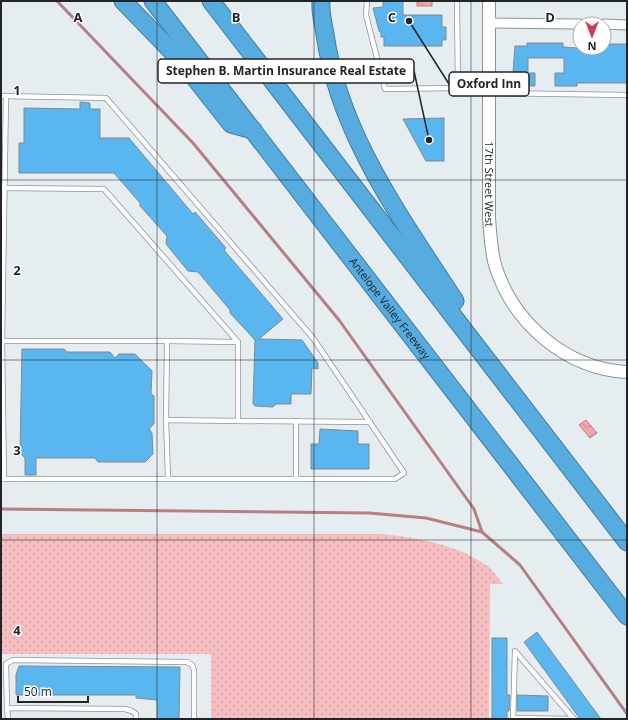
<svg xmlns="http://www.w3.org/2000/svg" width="628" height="720" font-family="'Open Sans',sans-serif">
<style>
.grass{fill:url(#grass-dots)}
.water{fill:url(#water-waves);stroke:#b67f83}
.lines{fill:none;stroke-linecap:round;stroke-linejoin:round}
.stream{stroke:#b67f83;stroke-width:3}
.building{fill:#59b6ee;stroke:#83898d}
.service-casing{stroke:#8c9397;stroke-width:6}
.minor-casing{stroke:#8c9397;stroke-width:11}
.tertiary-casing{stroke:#8c9397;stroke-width:14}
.motorway-casing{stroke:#447c9f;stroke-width:19}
.service{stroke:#fff;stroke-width:4.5}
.minor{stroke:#fff;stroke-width:9}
.tertiary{stroke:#fff;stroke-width:12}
.motorway{stroke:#56abdf;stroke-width:17}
.grid{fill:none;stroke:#222527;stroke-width:1;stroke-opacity:0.55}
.labels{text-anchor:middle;stroke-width:3;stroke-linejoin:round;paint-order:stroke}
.street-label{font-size:11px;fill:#222527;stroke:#fff}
.grid-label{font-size:13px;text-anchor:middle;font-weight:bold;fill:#222527;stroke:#fff;stroke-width:3;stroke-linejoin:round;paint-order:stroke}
.leader{fill:none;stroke:#222527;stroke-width:1.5}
.callout-dot{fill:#222527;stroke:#fff;stroke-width:1.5}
.callout{fill:#fff;stroke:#222527;stroke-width:1.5}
.callout-label{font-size:12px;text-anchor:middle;font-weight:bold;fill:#222527}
</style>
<defs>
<pattern id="grass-dots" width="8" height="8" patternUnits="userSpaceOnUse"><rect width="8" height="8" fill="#f7bec1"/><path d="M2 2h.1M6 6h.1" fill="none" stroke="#d3a3a6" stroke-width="1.8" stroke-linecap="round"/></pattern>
<pattern id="water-waves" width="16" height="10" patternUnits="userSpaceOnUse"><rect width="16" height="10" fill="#f5a5aa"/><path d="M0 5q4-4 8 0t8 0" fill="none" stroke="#d28e92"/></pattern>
</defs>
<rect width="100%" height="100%" fill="#e6edf1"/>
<path class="grass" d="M1,534H381C419,538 457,544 489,567C494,572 498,578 503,584H490L489,719H211V654H1Z"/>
<g class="water">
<rect x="417" y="1" width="15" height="5"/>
<path d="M586,420L597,433L590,438L579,425Z"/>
</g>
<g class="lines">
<g class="stream">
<path d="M57,1L193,143L339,320L474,509L482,532"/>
<path d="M1,509L369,513L426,518L482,532L520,565L627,714"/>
</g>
</g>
<g class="building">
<path d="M383,1H403V15H442V27H446V40H442V46H384V37H381V33L379,31L373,8L383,7Z"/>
<path d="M527,43H563V47L578,48H604V44H627V83H577V86H555V73H564V58H528V73H535V86H512L515,46H527Z"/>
<path d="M80,102L90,103V109H100V138H129L193,214L195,212L226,248L224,250L283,319L259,339L302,340L318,363V369L312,368L311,394H291V404H276L273,407L255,406L253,404L255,340L230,313V310L198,272L188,271L166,244L167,236L140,206V203L114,173H19V143H24V108L80,109Z"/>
<path d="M444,118V161H426L403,119Z"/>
<path d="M22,349H64L67,352H110L115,358L119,354H135L152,371L151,394L154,396V424L149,429L152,433L153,454L145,462H98L95,458H36V475H25V458L20,453Z"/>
<path d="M320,429L358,431V444H369V469H311V444H319Z"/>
<path d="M537,632L601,719H580L567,701L524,642Z"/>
<path d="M492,638H507V695H510L509,711H507V719H492Z"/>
<path d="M19,666L180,667L179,719H157V700L136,698V695H16V675Z"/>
<path d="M517,695L548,696V711H517Z"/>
</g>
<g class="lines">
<defs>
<g id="service">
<path d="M367,1L366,15L385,89L458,88L457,1"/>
<path d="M489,93L627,95"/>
<path d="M1,96L106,98L313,338L404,473L395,479H1"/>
<path d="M1,188L104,189L238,342V421L166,420L168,478"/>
<path d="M1,341H167L166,420"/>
<path d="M167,341L238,342"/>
<path d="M238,421L370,422"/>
<path d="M296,421V478"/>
<path d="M4,479L2,341L6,96"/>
<path d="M7,708L6,664L13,660L187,662L192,665L194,670V719"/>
<path d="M513,718L574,719"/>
<path d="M8,719L7,708L125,709L132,711L136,714V719"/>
<path d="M513,719L515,651L574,719"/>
</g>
<g id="minor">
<path d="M488,23L580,24"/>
<path d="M604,24L627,25"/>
</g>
<g id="tertiary">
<path id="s1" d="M489,1V217C490,233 491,250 495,265C513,323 566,369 627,372"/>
</g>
<g id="motorway">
<path d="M123,1L183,63L231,124L253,130"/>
<path id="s2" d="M153,1L627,616"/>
<path d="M211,1L627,542"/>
<path d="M321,1C320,12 323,23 325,34C339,134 401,218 455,301"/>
</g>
</defs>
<use href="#service" class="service-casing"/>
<use href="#minor" class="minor-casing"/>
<use href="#tertiary" class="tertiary-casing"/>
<use href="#motorway" class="motorway-casing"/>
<use href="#service" class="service"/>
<use href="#minor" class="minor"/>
<use href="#tertiary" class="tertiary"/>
<use href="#motorway" class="motorway"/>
</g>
<path class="grid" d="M157,1V719M314,1V719M471,1V719M1,180H627M1,360H627M1,540H627"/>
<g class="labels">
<g class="street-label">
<text dy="4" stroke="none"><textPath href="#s1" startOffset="183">17th Street West</textPath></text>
<text dy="4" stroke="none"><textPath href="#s2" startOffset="388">Antelope Valley Freeway</textPath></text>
</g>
</g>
<g class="grid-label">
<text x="78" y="22">A</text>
<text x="236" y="22">B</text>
<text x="392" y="22">C</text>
<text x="550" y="22">D</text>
<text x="17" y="95">1</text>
<text x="17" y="275">2</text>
<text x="17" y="455">3</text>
<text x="17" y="635">4</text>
</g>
<path class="leader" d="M429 140L414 71M409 21L449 84"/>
<g class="callout-dot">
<circle cx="429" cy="140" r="4"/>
<circle cx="409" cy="21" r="4"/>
</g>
<g class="callout">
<rect x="158" y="59" width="256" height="24" rx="4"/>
<rect x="449" y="72" width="80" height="24" rx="4"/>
</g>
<g class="callout-label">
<text x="286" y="75">Stephen B. Martin Insurance Real Estate</text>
<text x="489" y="88">Oxford Inn</text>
</g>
<rect width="628" height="720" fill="none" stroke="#222527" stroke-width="4"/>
<g transform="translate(592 36) rotate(180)"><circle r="19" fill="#ffffff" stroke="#a7a8a9"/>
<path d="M0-3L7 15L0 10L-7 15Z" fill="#ce3d56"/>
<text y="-6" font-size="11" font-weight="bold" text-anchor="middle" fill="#222527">N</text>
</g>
<path d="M18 696v6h70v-6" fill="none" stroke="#222527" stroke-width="2"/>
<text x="24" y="696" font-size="12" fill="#222527" stroke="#ffffff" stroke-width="3" paint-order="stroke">50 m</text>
</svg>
